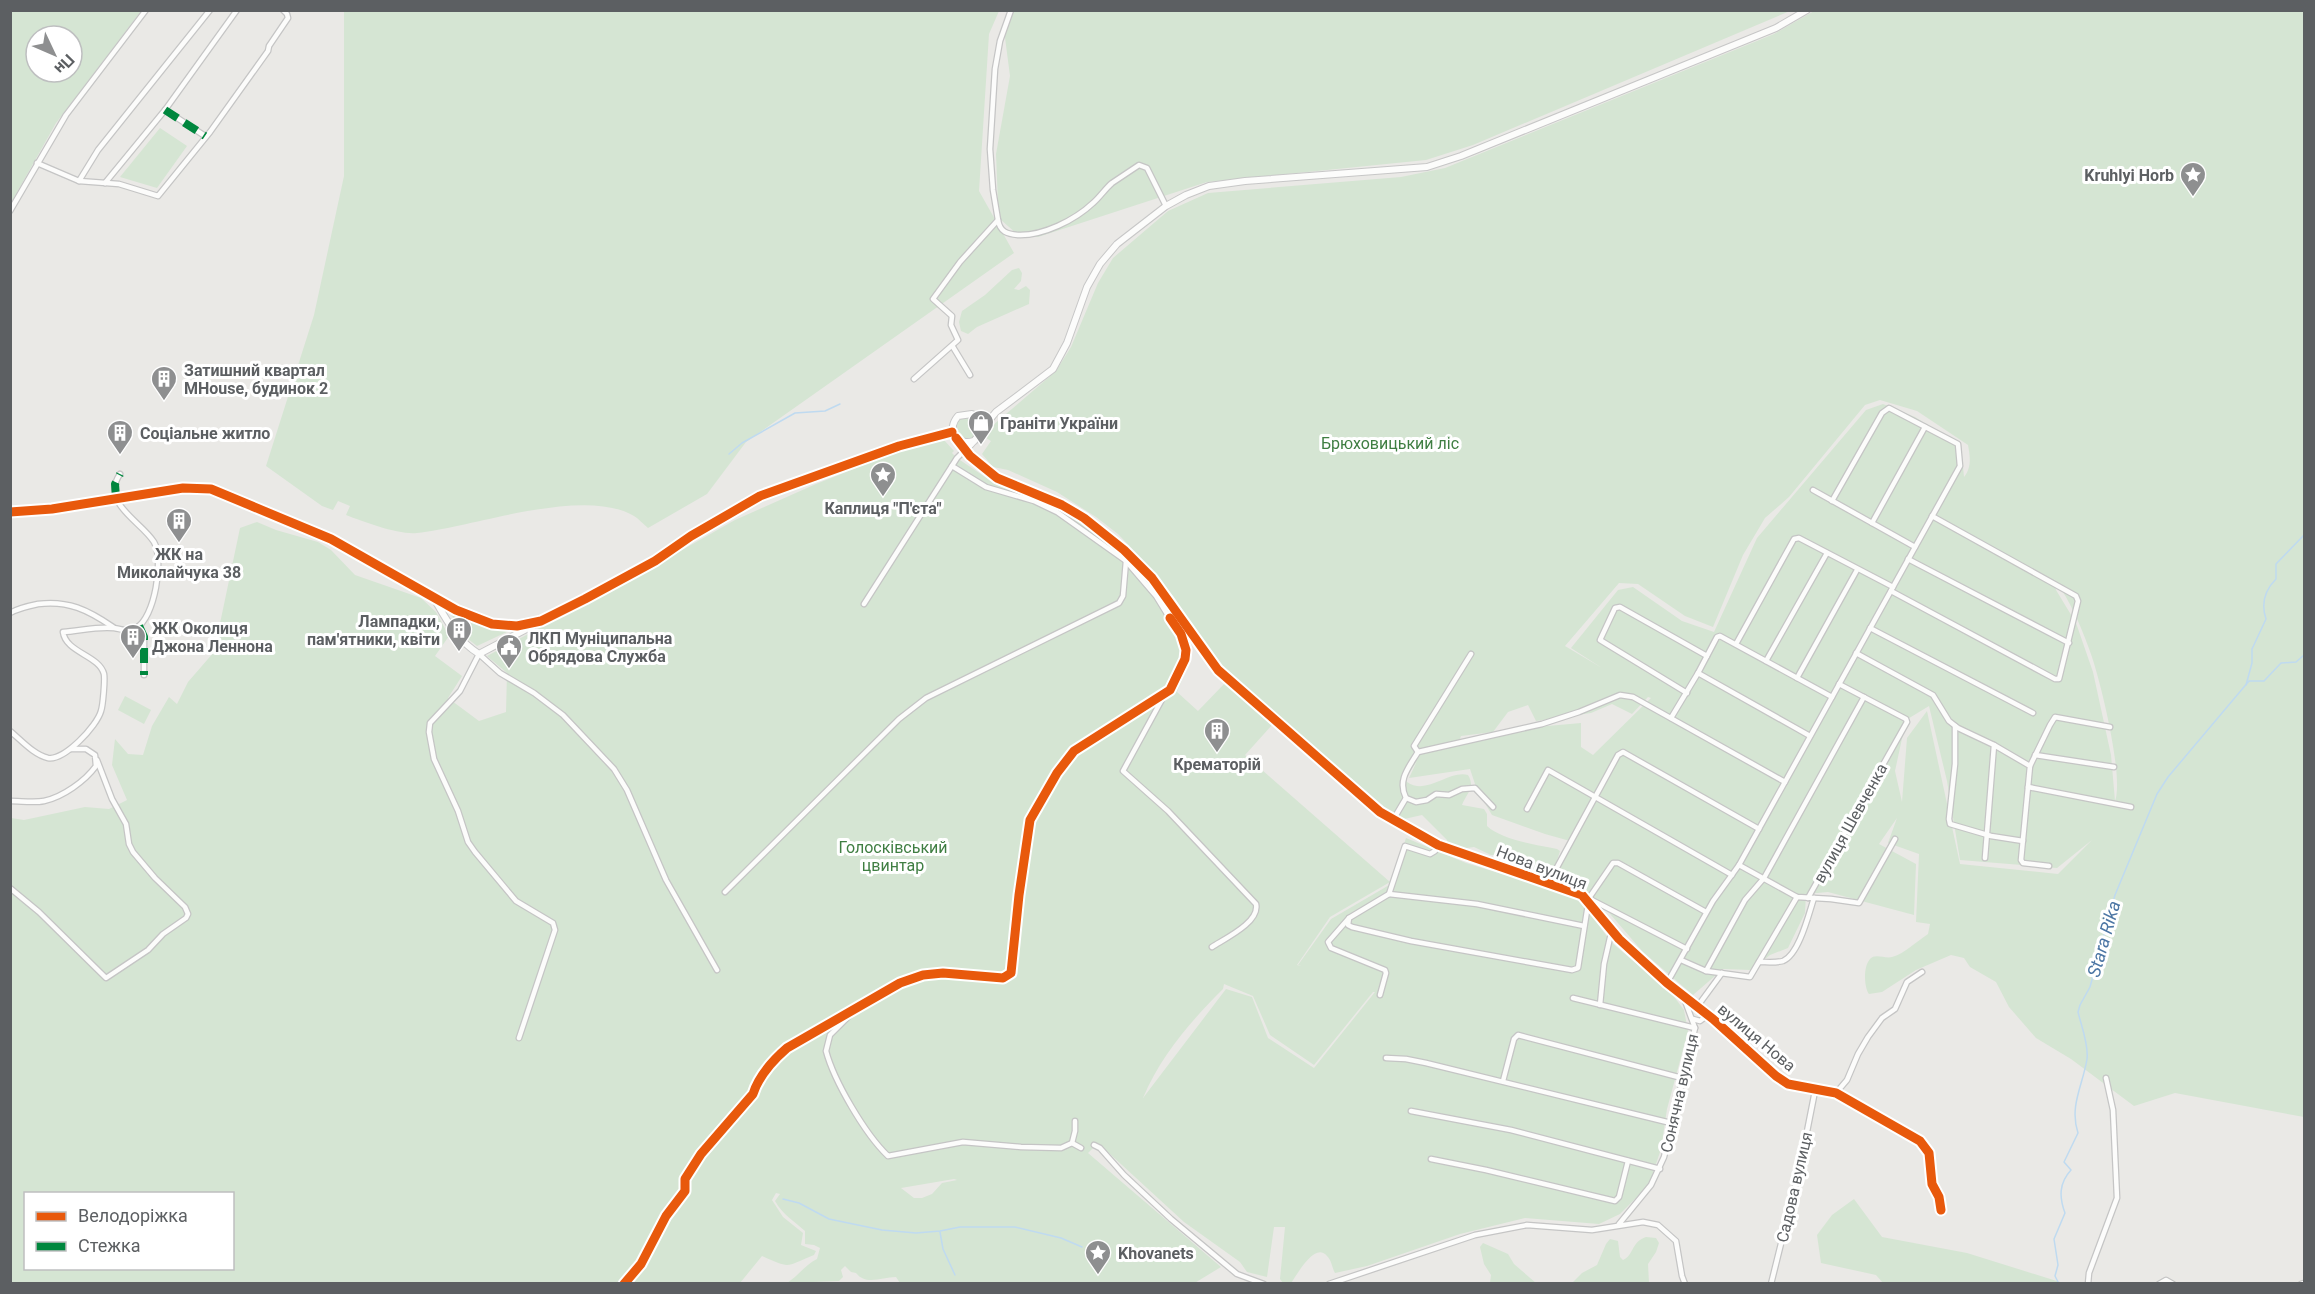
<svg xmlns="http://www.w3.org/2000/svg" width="2315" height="1294" font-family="Roboto,sans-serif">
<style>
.green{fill:#d5e5d3;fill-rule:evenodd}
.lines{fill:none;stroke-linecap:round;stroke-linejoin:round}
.stream{stroke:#bfdaf0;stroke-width:1.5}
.street-casing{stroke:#c5c5c5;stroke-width:7}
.secondary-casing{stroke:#c7c7c7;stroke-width:8}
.street{stroke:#fcfcfb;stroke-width:4.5}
.secondary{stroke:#fcfcfb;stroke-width:6}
.quiet{stroke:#00873e;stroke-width:8;stroke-dasharray:15 8;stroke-linecap:butt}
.cycleway-casing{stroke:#fff;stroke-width:13}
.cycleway{stroke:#e8590c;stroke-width:9}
.labels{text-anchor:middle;stroke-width:6;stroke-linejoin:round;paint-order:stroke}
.poi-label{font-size:16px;font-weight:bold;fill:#5c5f62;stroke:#fff;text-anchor:start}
.park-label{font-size:16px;fill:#3f7e42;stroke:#fff}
.street-label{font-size:16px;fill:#5c5f62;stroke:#fff}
.water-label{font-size:18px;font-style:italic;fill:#4c76a4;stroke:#fff}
</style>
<rect width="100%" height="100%" fill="#eae9e6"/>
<g class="green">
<path d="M10,11H141L56,123L11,203ZM36,36H72V72H36Z"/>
<path d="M344,11H999L989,34L979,191L1014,253L746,442L707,494L648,528C643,524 639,519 634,516C584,486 473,527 417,533C399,535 364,522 346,515L350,506L338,501L333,510L322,506L266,466L314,315L344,176Z"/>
<path d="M1012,11H1790L1473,145L1426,160L1207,182L1038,237L1017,234L1001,220L998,204L996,154L1010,76L1004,30Z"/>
<path d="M1814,11H2304V1117L2175,1093L2134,1106L2071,1059L2036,1038L2009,1007L1996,982L1970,967L1964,958L1951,955L1916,970L1882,992L1869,994C1864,987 1863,967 1870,959C1875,953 1885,959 1892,957C1904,954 1917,941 1928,934L1930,924L1916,922L1919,854L1888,843L1897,818L1879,844L1916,864L1914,915L1828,892L1806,894L1805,913L1788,948L1770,955L1751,970L1723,969L1693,995L1643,952L1604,907L1556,875L1570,841L1545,834L1492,815L1477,790L1470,769L1409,778L1417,761L1406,778L1407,782C1427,796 1448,770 1468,775C1476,788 1466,794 1462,805L1484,809L1487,814V826C1502,840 1537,845 1557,849L1560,851L1554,870L1549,877L1544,879L1527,873L1525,866L1509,856L1491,855L1474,847L1460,849L1448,846L1447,840L1422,815L1400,820L1221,668L1174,597L1141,558L1118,534L1096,517L1057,492L1008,470L993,467L982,454L991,441L986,438L992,426L1056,371L1071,347L1098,283L1113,258L1168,211L1208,193L1401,177L1445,168L1774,34ZM1880,400L1917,411L1968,445C1970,456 1972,467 1964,477L1961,446L1915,417L1883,404L1866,410L1757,538L1714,632L1682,621L1633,587L1618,590L1571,648L1602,668L1565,646L1619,583L1638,584L1685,616L1713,627L1743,555L1765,518L1789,497L1865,405ZM2054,579C2071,601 2083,631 2092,657C2101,684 2124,777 2115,801L2111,755L2093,672L2076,623L2056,590ZM1648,697L1651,698L1593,755L1581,747V723L1525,728L1458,745L1461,736L1493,732L1508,712L1528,705L1536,721L1591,713L1612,704L1632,714ZM1929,706L1947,781L1960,860L2057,868L2092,840L2058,874L1960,864L1927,711L1907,738L1902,802L1895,771L1906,720Z"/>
<path d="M160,128L187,146L157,188L120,177Z"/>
<path d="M1019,268L1022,273L1021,281L1014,289L1019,290L1026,286L1030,290L1029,304L977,327L968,334L961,331L959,322L962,311L985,295L1012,270Z"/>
<path d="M958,416L976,417L980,435L964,443L952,429Z"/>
<path d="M944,440L954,451L952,453L957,458L997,485L1061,507L1094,530L1124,554L1184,630C1197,657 1187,666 1177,692L1198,711L1225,683L1272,725L1245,755L1390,882L1330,917L1297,965L1301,966L1298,965L1331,919L1391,884L1406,838L1466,863L1578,897L1611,942L1672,994L1684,1010L1688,1031L1667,1109L1661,1149L1649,1185L1620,1214L1599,1224L1525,1218L1460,1234L1367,1266L1335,1273C1332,1268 1332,1261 1327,1256C1315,1241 1297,1275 1291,1283H1283L1280,1279L1285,1227H1274L1267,1277L1247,1272L1240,1262L1184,1222L1098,1143L1088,1153L1221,1267L1193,1284L900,1283L896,1277C882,1277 866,1286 856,1273L851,1272L845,1266L841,1270L843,1277L839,1281L787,1283C798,1276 806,1264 817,1259L820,1248L814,1245L805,1244V1231C794,1221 783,1215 775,1201L780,1194L776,1193L772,1200L783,1217L803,1233L801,1245L816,1251L814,1255C784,1267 792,1269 762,1256L740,1283L11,1284V818L24,820L85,807L109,809L127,800L112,765L115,739L128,754L143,755L152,726L169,697L177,704L188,682L214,652L240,528L257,522L276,530L318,542L331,550L355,575L421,598L436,612L449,636L435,656L462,676L448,698L479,721L506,712L507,673L487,656L624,583L735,520L816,484L894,453ZM1224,984L1253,996L1270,1035L1314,1065L1373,992H1375L1314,1068L1268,1038L1252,997L1226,989L1143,1098C1161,1055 1191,1021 1223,989ZM954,1179L957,1180L942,1183L932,1194L922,1198H914L901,1188ZM26,1194H232V1268H26Z"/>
<path d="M448,610C471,624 484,628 511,630L477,646L468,639Z"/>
<path d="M125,696L151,710L144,724L118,710Z"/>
<path d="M1854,1199L1882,1237L1967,1253L2063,1283H1883L1876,1275L1821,1263L1817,1235L1832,1215Z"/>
<path d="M1646,1237L1656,1238L1659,1243L1656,1252L1648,1264L1649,1283H1572L1582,1273L1597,1265L1606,1244L1610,1239L1618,1241L1620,1257L1623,1260C1634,1255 1631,1242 1646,1237Z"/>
<path d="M1483,1243L1508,1254L1514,1264L1536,1283H1490L1491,1275L1484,1264L1480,1247Z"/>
</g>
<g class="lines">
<g class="stream">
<path d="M729,454L742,443L795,413L825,411L840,404"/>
<path d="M2246,685L2252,663V649L2266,619C2261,604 2265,590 2276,579V564L2304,535"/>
<path d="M783,1199L799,1203L829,1219L882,1230L916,1233L940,1231L960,1227H1015L1061,1238L1082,1247"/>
<path d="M940,1232L943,1249L955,1275"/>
<path d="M2059,1284L2055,1276L2058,1265L2054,1239L2065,1213C2059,1197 2059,1183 2071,1170L2064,1162L2078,1133C2069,1106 2083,1085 2087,1059C2089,1045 2081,1025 2078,1012L2080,1005L2090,987L2115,895L2157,794L2168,777L2249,681H2264L2281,663L2296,662L2304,655"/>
</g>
<defs>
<g id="street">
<path d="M165,110L205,136"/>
<path d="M37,163L79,181L119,184L158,196L210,132L268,51L269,46L288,18L287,14L283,10"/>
<path d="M79,181L98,150L210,10"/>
<path d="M105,183L165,110L237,10"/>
<path d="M10,211L66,115L146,10"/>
<path d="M998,220C1000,232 1007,234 1018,235C1043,236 1075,220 1093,203C1100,197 1105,189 1112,183C1121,177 1130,171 1139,165L1147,168L1166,206"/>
<path d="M953,347L970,375"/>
<path d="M914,379L958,340L951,325L952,316L933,299L960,262L998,220L993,190L990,149L995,69L1000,41L1011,10"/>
<path d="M1813,490L1915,547"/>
<path d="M1872,523L1925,427"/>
<path d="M1908,559L2069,643"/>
<path d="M1891,591L2055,679H2059L2078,601L2076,596L1932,516"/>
<path d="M864,604L957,458L965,450"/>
<path d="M10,613C19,608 28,606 38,604C68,600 88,610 113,627"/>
<path d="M139,626L144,637V675"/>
<path d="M1870,628L2033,713"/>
<path d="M1736,644L1794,539L1799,538L1893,587"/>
<path d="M1856,653L1933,695L1949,721L1958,728L1994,745L1985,858"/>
<path d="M1766,661L1827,553"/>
<path d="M1698,673L1717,637L1720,636L1832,697"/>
<path d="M1797,678L1857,570"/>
<path d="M1687,693L1600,640L1615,608L1620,607L1707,656"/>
<path d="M1165,694L1123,771L1168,811L1256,904C1260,922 1226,938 1212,947"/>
<path d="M1671,718L1698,673L1810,736"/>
<path d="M1955,726V764L1949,819L1950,824L1991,836L2023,841"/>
<path d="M10,731C21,740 34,755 48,758C64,761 97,726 101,711C103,705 105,680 104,674C99,655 66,653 63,632C79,631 98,626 114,628C122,629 128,633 136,628C155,618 164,559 154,542C141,521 100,503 120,474"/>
<path d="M1994,745L2030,766L2021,860L2023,863L2049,866"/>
<path d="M1418,752L1542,724L1579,712L1620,695L1633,697L1785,782"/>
<path d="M2035,755L2114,767"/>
<path d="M2030,766L2050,725L2055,717L2110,727"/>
<path d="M2028,787L2131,807"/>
<path d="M1406,798L1416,802L1427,800L1436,794L1449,795L1462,789L1475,788L1493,807"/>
<path d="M10,801C21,801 34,803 44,801C63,797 85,781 96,766L95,755L86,749H71"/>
<path d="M1527,809L1548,770L1732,875"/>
<path d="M1393,820L1406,798C1397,780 1409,767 1418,752L1414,746L1471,654"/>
<path d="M1739,865L1797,897L1831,899L1859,903L1895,839"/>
<path d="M1549,882L1618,755L1623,752L1759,829"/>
<path d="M10,888L39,912L106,978L148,950L163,934L186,918L188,914L185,907L155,878L133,852L129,844L126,824L112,799L97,760"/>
<path d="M725,892L899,719L926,698L1119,603L1123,596L1126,561"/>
<path d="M1389,894L1477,904L1584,926"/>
<path d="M1588,898L1687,949"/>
<path d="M1808,898L1907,722L1906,719L1839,684"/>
<path d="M1349,918L1348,925L1352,927L1411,941L1572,970L1578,968L1589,898L1613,863H1618L1706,912"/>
<path d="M1681,960L1706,971L1750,977L1797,897"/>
<path d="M1759,962C1767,962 1776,963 1783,961C1799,955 1809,913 1814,898"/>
<path d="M1706,971L1745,900L1764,878L1864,697"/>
<path d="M1922,972L1907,982L1895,1009L1882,1018L1868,1037L1858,1054L1847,1080L1836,1093L1920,1141L1929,1153L1932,1184L1939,1197L1941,1210"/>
<path d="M1667,983L1713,901L1739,865L1960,466L1958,444L1889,408L1882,413L1832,501"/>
<path d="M1380,995L1386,973L1385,970L1331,948L1328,942L1349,918L1389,894L1405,846L1430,854L1435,851L1438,845"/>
<path d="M1573,998L1695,1028"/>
<path d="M1600,1005L1604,964L1612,929"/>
<path d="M1697,1007L1722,973"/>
<path d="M853,1012L830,1035L826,1051C834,1081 865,1134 888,1156L963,1142L1021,1147L1061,1148L1072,1143L1075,1131V1121"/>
<path d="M1693,1019L1700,1021L1704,1018L1703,1012"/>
<path d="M519,1038L555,930L553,923L516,901L475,852L468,842L458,811L434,759L429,732L430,723L460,691L479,654L500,673L534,693L563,715L614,769L627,790L666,880L717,970"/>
<path d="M1386,1058L1406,1059L1426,1063L1671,1123"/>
<path d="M1503,1081L1514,1039L1518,1035L1682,1078"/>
<path d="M1411,1111L1511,1130L1660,1169"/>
<path d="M1072,1143L1081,1148"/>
<path d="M1094,1145L1100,1148L1124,1175L1171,1219L1237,1274L1264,1284"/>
<path d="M1431,1159L1486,1170L1615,1201L1619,1197L1628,1161"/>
<path d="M1619,1224L1651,1185L1664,1157L1695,1028L1684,998"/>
<path d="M624,1284L641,1264L666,1216L685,1191V1179L701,1154L753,1094C759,1075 772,1061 787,1048L900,983L923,975L943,973L1003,978L1011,973L1019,895L1030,820L1057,773L1074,751L1170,690L1185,659V643L1156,596L1126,561L1057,512L1034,501L986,487L952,466"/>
<path d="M1329,1284L1475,1235L1527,1225L1592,1230L1643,1222L1658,1225L1676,1241L1682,1276L1685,1284"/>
<path d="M1771,1284L1800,1167L1815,1091"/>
<path d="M2088,1284L2089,1273L2117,1198L2113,1110L2106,1078"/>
<path d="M2159,1284L2166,1280L2173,1284"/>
<path d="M2301,1284L2304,1283"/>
</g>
<g id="secondary">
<path d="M981,430L996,412L1053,369L1067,343L1087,287L1100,264L1117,244L1166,206L1186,195L1209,186L1245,181L1427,167L1461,156L1776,28L1807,10"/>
<path d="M956,438L970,456L997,478L1062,505L1084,518L1124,550L1152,578L1218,670L1380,812L1438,845L1582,895L1619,939L1667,983L1713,1019L1776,1076L1788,1084L1836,1093"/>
<path d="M965,450C976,440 991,426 972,414L958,416C946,430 956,446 974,441"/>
<path d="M10,512L52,509L183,488L211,489L331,539L456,610L492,624L517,626L541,621L585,599L655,561L691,536L760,496L899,446L952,432"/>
<path d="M435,600C447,621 457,640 479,654L534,625"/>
</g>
</defs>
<use href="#street" class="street-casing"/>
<use href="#secondary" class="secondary-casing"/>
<use href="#street" class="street"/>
<use href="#secondary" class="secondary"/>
<g class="quiet">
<path d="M165,110L205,136"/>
<path d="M116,497L115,484L120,474"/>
<path d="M139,626L144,637V675"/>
</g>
<defs>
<g id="cycleway">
<path d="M956,438L970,456L997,478L1062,505L1084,518L1124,550L1152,578L1218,670L1380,812L1438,845L1582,895L1619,939L1667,983L1713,1019L1776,1076L1788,1084L1836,1093L1920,1141L1929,1153L1932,1184L1939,1197L1941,1210"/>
<path d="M10,512L52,509L183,488L211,489L331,539L456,610L492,624L517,626L541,621L585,599L655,561L691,536L760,496L899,446L952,432"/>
<path d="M624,1284L641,1264L666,1216L685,1191V1179L701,1154L753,1094C759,1075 772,1061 787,1048L900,983L923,975L943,973L1003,978L1011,973L1019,895L1030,820L1057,773L1074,751L1170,690L1185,659L1186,650L1181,634L1170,618"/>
</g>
</defs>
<use href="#cycleway" class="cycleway-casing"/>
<use href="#cycleway" class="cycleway"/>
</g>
<defs>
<symbol id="sight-pin" viewBox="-11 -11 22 30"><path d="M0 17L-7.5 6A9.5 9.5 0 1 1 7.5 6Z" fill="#8e8f90" stroke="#fff"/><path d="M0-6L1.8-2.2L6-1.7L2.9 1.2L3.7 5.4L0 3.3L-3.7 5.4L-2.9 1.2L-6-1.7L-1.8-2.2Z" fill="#fff"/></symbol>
<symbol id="building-pin" viewBox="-11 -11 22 30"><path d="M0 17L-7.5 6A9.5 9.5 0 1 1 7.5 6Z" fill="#8e8f90" stroke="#fff"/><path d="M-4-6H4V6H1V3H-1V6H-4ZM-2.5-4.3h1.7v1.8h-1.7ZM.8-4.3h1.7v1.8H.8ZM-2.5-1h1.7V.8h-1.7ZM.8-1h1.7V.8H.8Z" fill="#fff"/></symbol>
<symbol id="shop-pin" viewBox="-11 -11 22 30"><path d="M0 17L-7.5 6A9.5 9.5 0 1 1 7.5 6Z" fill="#8e8f90" stroke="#fff"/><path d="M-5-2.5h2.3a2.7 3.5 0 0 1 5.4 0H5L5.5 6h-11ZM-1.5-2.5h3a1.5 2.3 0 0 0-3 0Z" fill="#fff"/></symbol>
<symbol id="civic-pin" viewBox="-11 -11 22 30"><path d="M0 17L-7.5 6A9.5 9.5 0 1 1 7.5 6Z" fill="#8e8f90" stroke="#fff"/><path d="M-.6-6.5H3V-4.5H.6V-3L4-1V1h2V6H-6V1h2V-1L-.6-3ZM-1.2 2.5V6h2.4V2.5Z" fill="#fff"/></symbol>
</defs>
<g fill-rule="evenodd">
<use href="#sight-pin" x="2178" y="160" width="30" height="40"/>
<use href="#building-pin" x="149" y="364" width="30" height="40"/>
<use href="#shop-pin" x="966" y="408" width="30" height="40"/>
<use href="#building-pin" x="105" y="418" width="30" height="40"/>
<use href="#sight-pin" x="868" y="460" width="30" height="40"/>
<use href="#building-pin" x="164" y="506" width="30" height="40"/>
<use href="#building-pin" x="444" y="615" width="30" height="40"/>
<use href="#building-pin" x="118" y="622" width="30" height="40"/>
<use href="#civic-pin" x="494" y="632" width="30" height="40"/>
<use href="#building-pin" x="1202" y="716" width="30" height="40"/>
<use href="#sight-pin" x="1083" y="1238" width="30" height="40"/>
</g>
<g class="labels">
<g class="poi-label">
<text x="2174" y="181" text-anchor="end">Kruhlyi Horb</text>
<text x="184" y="376">Затишний квартал<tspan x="184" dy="18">MHouse, будинок 2</tspan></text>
<text x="1000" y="429">Граніти України</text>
<text x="140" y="439">Соціальне житло</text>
<text x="883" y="514" text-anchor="middle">Каплиця "П'єта"</text>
<text x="179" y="560" text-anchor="middle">ЖК на<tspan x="179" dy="18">Миколайчука 38</tspan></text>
<text x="440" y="627" text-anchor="end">Лампадки,<tspan x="440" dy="18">пам'ятники, квіти</tspan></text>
<text x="152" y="634">ЖК Околиця<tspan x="152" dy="18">Джона Леннона</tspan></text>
<text x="528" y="644">ЛКП Муніципальна<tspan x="528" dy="18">Обрядова Служба</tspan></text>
<text x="1217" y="770" text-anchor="middle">Крематорій</text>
<text x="1118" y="1259">Khovanets</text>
</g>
<g class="park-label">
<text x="1390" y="449">Брюховицький ліс</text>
<text x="893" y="853">Голосківський<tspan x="893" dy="18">цвинтар</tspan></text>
</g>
<g class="street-label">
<text transform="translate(1850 823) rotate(-61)" y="6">вулиця Шевченка</text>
<text transform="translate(1542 867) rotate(21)" y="6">Нова вулиця</text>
<text transform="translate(1757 1037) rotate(40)" y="6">вулиця Нова</text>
<text transform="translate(1679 1093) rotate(-77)" y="6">Сонячна вулиця</text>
<text transform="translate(1794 1187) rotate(-77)" y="6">Садова вулиця</text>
</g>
<g class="water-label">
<text transform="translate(2104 939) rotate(-74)" y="6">Stara Rika</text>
</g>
</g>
<rect width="2315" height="1294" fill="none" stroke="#5c5f62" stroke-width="24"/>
<rect x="24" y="1192" width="210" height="78" fill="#ffffff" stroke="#bebfc0" stroke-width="1.5"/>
<rect x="36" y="1212" width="30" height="9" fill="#e8590c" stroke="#bebfc0" stroke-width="1.5"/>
<text x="78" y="1222" font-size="18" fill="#5c5f62">Велодоріжка</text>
<rect x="36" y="1242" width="30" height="9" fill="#00873e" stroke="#bebfc0" stroke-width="1.5"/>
<text x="78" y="1252" font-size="18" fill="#5c5f62">Стежка</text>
<g transform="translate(54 54) rotate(134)"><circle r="28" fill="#ffffff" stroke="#bebfc0" stroke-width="1.5"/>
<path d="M0-4.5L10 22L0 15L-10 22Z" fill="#8e8f90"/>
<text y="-9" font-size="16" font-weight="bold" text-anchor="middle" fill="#5c5f62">Пн</text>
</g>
</svg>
